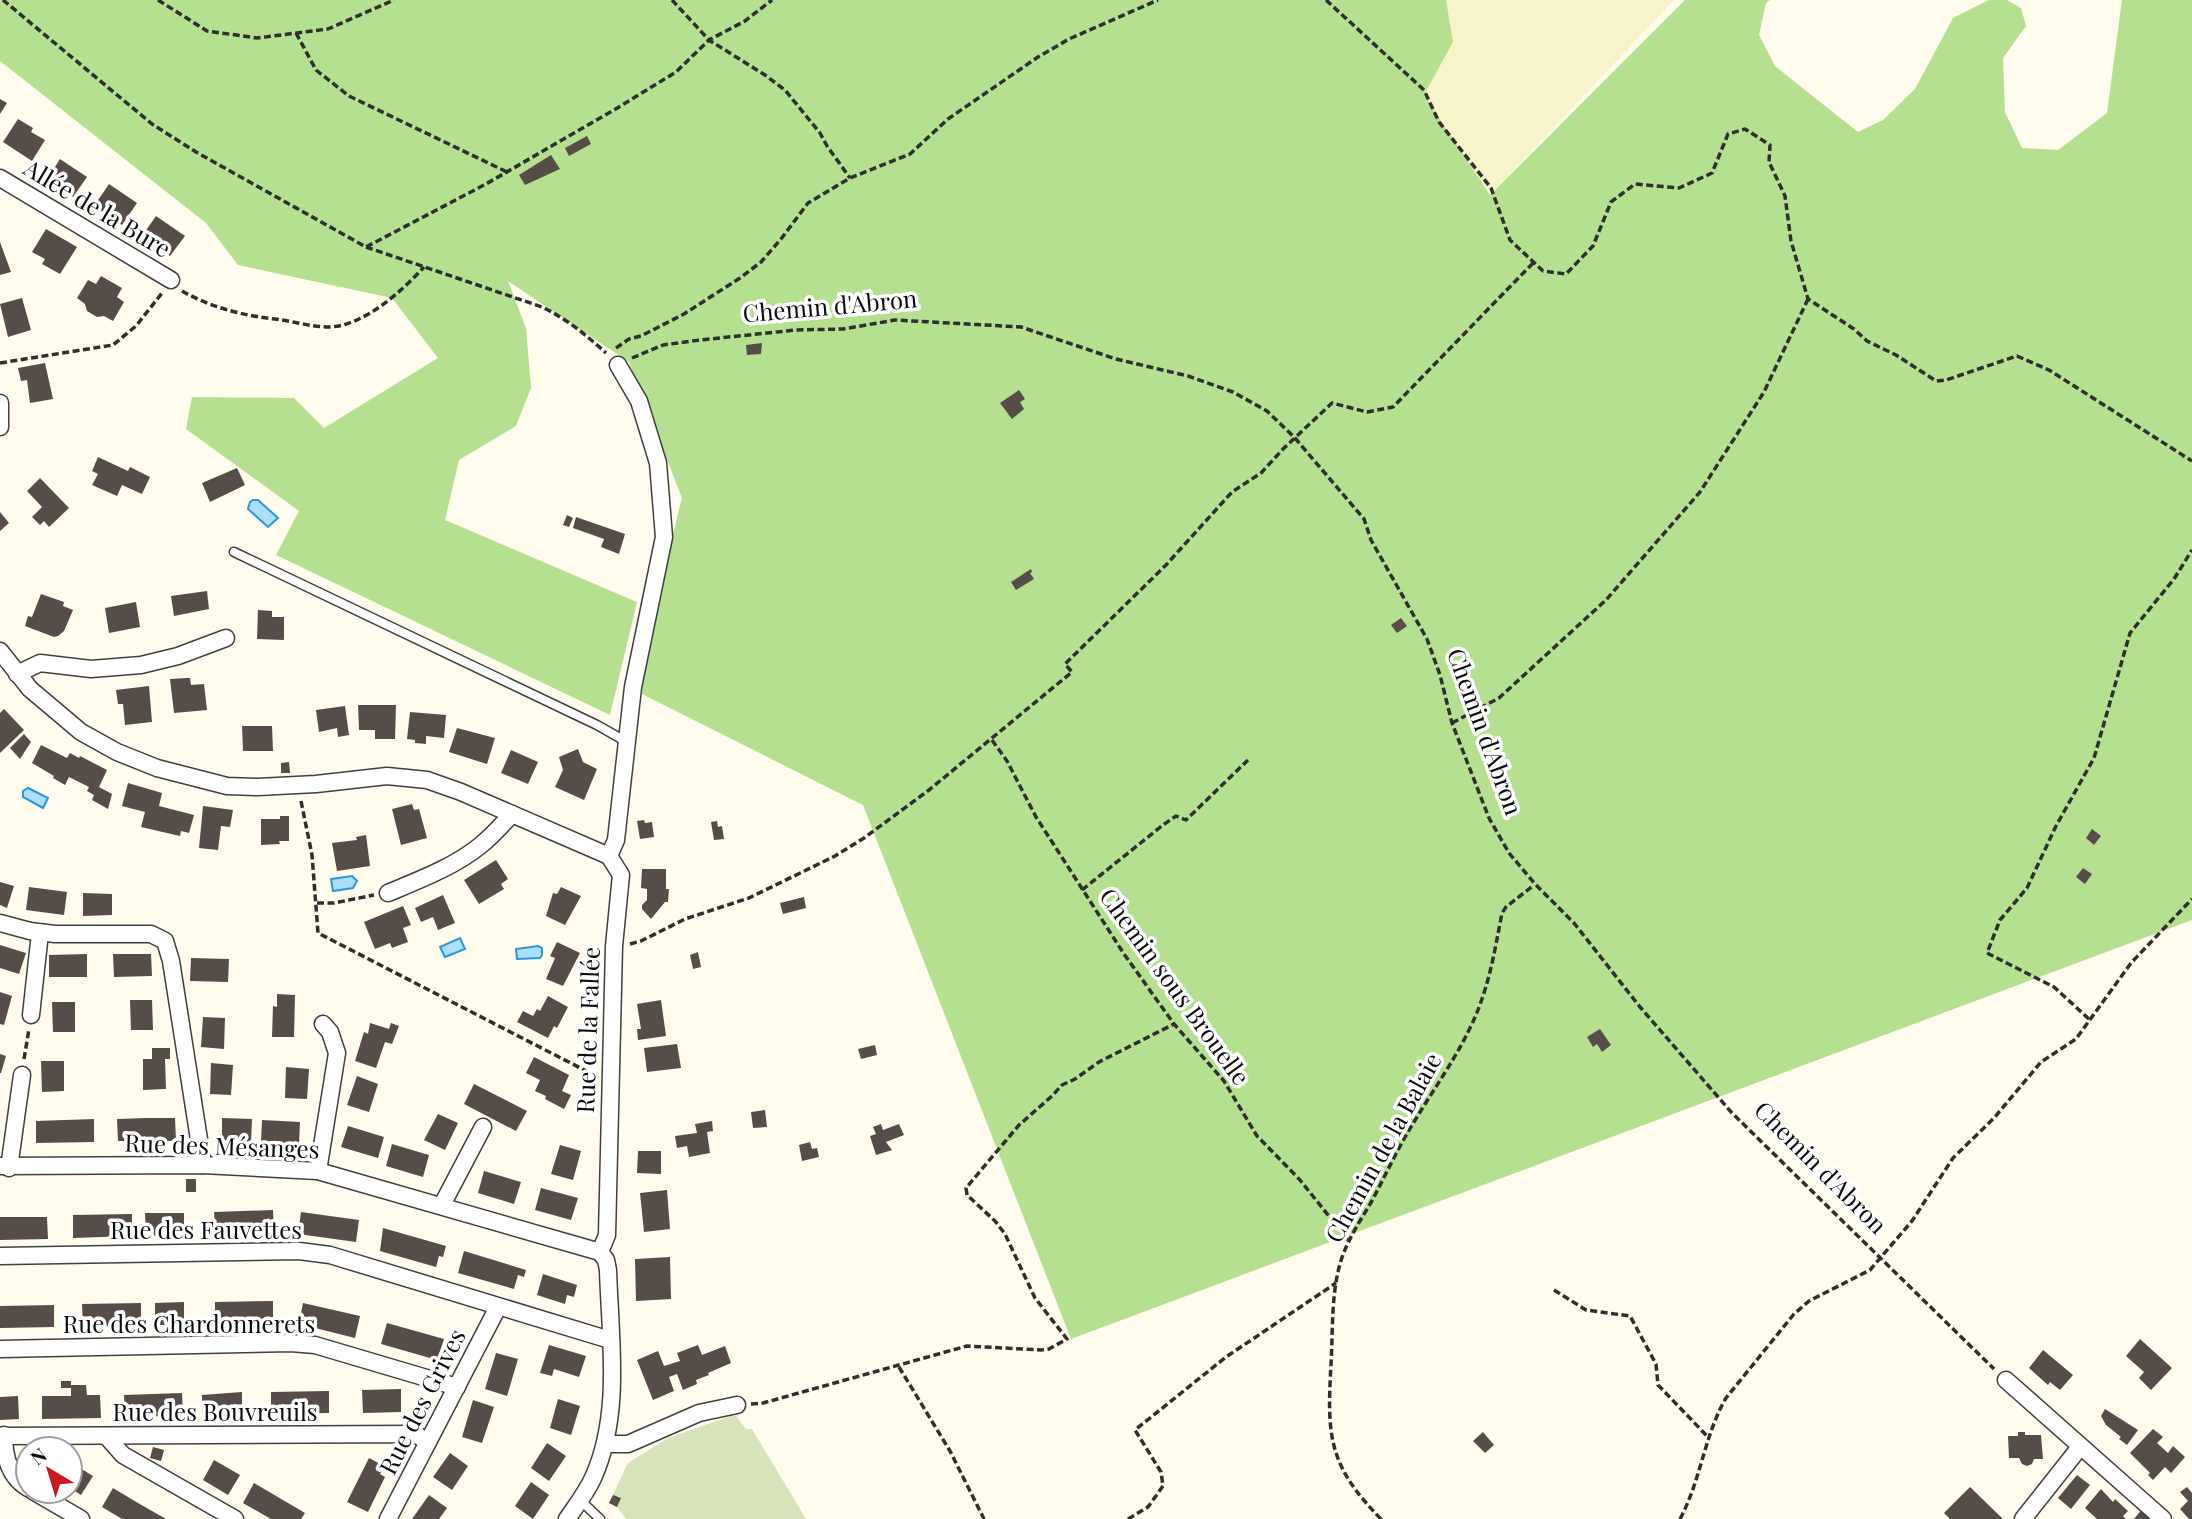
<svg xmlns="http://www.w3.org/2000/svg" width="2192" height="1519" font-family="'Playfair Display',serif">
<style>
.farmland{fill:#f8f4c9}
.forest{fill:#b5e08f}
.cemetery{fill:#d7e4bb}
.water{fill:#abdffd;stroke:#2a97dc;stroke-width:2}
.building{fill:#574d48}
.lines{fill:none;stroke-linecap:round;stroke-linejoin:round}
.service-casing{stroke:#404040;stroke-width:11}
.minor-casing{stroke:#404040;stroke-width:19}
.path{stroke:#2f2f2f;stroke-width:3.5;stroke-dasharray:7 3.5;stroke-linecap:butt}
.service{stroke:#fff;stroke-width:8}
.minor{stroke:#fff;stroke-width:16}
.labels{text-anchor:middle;stroke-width:7;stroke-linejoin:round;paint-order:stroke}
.street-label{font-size:24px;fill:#0d0d0d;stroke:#fff}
</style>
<rect width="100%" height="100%" fill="#fffbed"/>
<path class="farmland" d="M1446,0H1674L1490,195L1424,95L1453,42Z"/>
<path class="forest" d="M0,0H1446L1453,42L1424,95L1490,195L1685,0H1770L1766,3L1759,35L1775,66L1858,132L1883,120L1915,89L1953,18L1989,0H2007L2021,8L2026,26L2003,58L2005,112L2022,148L2058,150L2107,113L2122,0H2192V920L1071,1339L863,805L634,690L682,498L629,362L508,281L526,328L531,388L516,426L459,460L445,520L637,602L610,715L276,555L299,511L186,429L192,397L294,398L324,428L438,358L392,298L238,265L206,223L0,61Z"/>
<path class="cemetery" d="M731,1416H736L746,1429H752L806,1519H626L617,1507L609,1503L628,1463L668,1438Z"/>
<g class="water">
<path d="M253,500H258L278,518L268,527L248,509L250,502Z"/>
<path d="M28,788L48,798L43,808L23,797V791Z"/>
<path d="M352,876L357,881L353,888L333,891L331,879Z"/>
<path d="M460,938L465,949L445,957L440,947Z"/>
<path d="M538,946L542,948V955L540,958L517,959L516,949Z"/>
</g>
<g class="building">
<path d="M0,99L7,103L0,114Z"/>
<path d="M18,119L33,128L31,132L45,140L32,161L3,142Z"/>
<path d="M587,136L591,144L569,156L565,148Z"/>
<path d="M551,155L560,169L525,185L519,175Z"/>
<path d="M60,159L87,177L73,197L63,190L65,188L48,178Z"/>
<path d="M109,184L137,203L122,225L94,206Z"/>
<path d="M156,216L185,236L170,256L142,236Z"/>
<path d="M46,229L77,247L60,274L42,264L45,259L32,252Z"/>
<path d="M0,242L11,272L0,275Z"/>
<path d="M101,276L122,288L117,297L124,302L113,321L104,316L97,317L87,311L85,304L77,298L88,280L96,284Z"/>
<path d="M22,298L31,330L8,337L0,304Z"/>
<path d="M762,343L761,354L747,355L746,345Z"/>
<path d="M45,363L53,399L30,403L27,380L21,381L18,368Z"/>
<path d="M1019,390L1025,399L1020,402L1024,409L1012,419L1000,403Z"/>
<path d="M98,457L128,471L130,467L150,477L142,494L122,485L117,496L92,485L98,474L92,471Z"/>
<path d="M237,468L245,485L210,502L202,483Z"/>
<path d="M40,478L69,508L49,527L44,521L40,525L32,517L42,507L27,491Z"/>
<path d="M0,512L9,523L0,531Z"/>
<path d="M567,515L573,518L569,527L563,525Z"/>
<path d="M576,517L625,534L619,554L601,547L604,539L573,528Z"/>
<path d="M1031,569L1032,572L1030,573L1034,579L1016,590L1011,582Z"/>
<path d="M207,591L209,609L174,616L171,596Z"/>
<path d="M41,594L64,602L63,606L73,610L64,631L58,636L54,637L25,626L28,616L32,617Z"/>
<path d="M136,602L140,627L109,633L105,608Z"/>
<path d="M258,610L272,611V617H284V640L257,639Z"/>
<path d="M1401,618L1407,626L1397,633L1391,625Z"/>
<path d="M187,678H190L191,685L204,684L207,710L174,713L170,679Z"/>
<path d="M149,686L152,722L125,725L123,704H118L116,690Z"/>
<path d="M358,705H396L395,739H375V730H359Z"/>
<path d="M345,706L349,735L338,737L337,728L319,732L316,710Z"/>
<path d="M4,709L24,730L0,753V713Z"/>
<path d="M410,712L446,715L444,738L426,736V744L415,743V740L407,739Z"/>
<path d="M242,726H272L273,751H243Z"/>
<path d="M457,728L495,738L487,764L449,752Z"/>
<path d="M24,734L31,742L20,759L10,748Z"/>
<path d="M41,745L67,758L70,753L79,758L80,756L107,770L99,787L112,794L108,809L92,800L94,795L87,791L89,787L69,777L65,785L53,778L54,776L32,763Z"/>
<path d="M578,749L583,762L597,769L584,800L555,787L563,770L559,757Z"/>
<path d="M511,750L538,762L528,784L501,773Z"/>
<path d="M289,762L290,773H281V763Z"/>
<path d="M128,783L162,793L159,806L194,815L189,833L181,831L180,836L141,827L145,812L122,806Z"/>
<path d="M412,804L414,810L419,809L427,838L401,845L392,809Z"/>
<path d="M203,806L233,810L230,827L221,826L218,850L199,848Z"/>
<path d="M280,816H289V841H279L280,844L261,845V819H280Z"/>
<path d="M644,820L645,823L652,822L654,837L640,839L637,821Z"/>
<path d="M717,821L718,827L722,826L724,839L714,840L711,822Z"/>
<path d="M2092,829L2101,836L2094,845L2086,838Z"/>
<path d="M366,835L370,866L337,871L332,843L357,840L356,837Z"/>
<path d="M496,860L508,879L501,884L504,889L479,904L464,880Z"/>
<path d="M2083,868L2092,874L2085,884L2076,877Z"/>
<path d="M642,869H666V889H669L668,902H665L651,919L642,909V905L647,900V889L641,888Z"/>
<path d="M0,882L14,886L7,908L0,905Z"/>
<path d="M29,887L67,892L64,915L26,910Z"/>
<path d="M561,887L581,896L565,925L546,916L553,893L557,894Z"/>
<path d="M83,893L112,894V915L83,916Z"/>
<path d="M443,895L455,923L438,930L433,917L421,922L415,908Z"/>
<path d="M804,897L806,908L783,914L780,903Z"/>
<path d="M403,906L411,925L403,928L408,942L392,948L390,943L375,949L364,922Z"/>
<path d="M557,942L580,953L563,986L546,979L555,958L550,956Z"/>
<path d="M0,945L26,953L19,974L0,968Z"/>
<path d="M698,952L701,967L693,969L690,955Z"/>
<path d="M87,954V977H49V955Z"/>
<path d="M113,954H151L152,976L114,977Z"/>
<path d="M191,958L229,959L228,982L190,981Z"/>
<path d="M0,992L12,996L4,1025L0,1024Z"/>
<path d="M277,994L295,995L294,1037H272L273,1006L277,1007Z"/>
<path d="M548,996L568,1007L557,1028L554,1026L548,1038L517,1022L523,1011L533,1016L537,1009L540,1011Z"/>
<path d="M130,1000H152L153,1030H131Z"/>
<path d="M661,1000L666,1036L638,1040L637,1029H641L637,1004Z"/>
<path d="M52,1002H75V1032H53Z"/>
<path d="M203,1017L225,1018L224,1049L201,1047Z"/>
<path d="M370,1023L389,1029L391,1023L399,1026L392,1044L385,1042L376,1068L355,1061L364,1032L368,1034Z"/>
<path d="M1600,1029L1611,1045L1602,1052L1597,1044L1593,1047L1587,1037Z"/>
<path d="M677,1044L681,1068L647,1072L644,1048Z"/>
<path d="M875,1045L877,1055L861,1059L858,1049Z"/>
<path d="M152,1048H170V1059H165L166,1089L143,1090V1059H152Z"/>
<path d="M0,1054L6,1056L1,1073H0Z"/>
<path d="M534,1057L569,1075L562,1091L571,1095L564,1109L545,1099L546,1096L535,1091L540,1080L526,1073Z"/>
<path d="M41,1061H64V1091L42,1092Z"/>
<path d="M211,1063L233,1065L231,1095L210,1094Z"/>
<path d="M286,1067L309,1069L307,1099L285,1098Z"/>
<path d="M357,1076L378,1084L369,1112L347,1105Z"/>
<path d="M474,1084L527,1111L516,1131L464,1104Z"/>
<path d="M765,1110L767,1127L753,1128L751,1112Z"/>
<path d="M438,1114L458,1123L445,1150L424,1140Z"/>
<path d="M146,1118H175L176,1141H118L117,1119Z"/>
<path d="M222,1118L252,1119L251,1142L222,1140Z"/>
<path d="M94,1119V1142L36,1143V1121Z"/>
<path d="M262,1120L300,1122L299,1144L261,1142Z"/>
<path d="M712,1121L713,1131L707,1132L710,1153L689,1157L687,1146L677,1148L675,1136L697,1133L695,1124Z"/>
<path d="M881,1124L883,1130L899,1124L904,1135L886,1142L892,1150L876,1155L870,1136L876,1134L873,1127Z"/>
<path d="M348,1126L384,1137L378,1158L341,1147Z"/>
<path d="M810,1142L812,1149L817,1148L819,1157L802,1161L799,1145Z"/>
<path d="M392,1144L429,1155L423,1177L386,1166Z"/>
<path d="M560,1145L581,1151L573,1180L551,1174Z"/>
<path d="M638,1151H661V1174L637,1173Z"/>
<path d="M484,1171L521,1182L514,1204L478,1193Z"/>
<rect x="186" y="1179" width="10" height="13"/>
<path d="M541,1188L578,1198L571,1220L535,1210Z"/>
<path d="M667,1190L670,1229L644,1232L640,1193Z"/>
<path d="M273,1210L274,1233L216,1235L214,1212Z"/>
<path d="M301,1212L359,1220L356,1242L298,1234Z"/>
<path d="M145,1213H184V1235L146,1236Z"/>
<path d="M132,1214V1236L73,1238V1215Z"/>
<path d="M0,1217H47L48,1239L0,1240Z"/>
<path d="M383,1228L446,1246L443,1257L439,1256L436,1267L380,1251Z"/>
<path d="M464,1251L526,1270L524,1277L518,1275L514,1289L458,1273Z"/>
<path d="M670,1257L671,1299L636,1301L635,1259Z"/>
<path d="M543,1274L577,1285L574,1297L567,1295L565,1304L537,1295Z"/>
<path d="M273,1301V1324H215V1302Z"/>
<path d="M184,1302V1325H155V1303Z"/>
<path d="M141,1303V1326H83L82,1304Z"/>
<path d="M303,1303L360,1316L355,1338L299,1324Z"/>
<path d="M54,1305V1327L0,1328V1306Z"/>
<path d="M387,1323L444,1339L437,1360L381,1344Z"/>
<path d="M2140,1339L2172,1368L2151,1390L2139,1378L2144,1372L2126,1356Z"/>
<path d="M549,1345L586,1356L579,1377L554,1369L552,1376L540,1373Z"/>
<path d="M698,1345L702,1355L725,1346L731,1363L708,1373L709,1375L696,1380L697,1384L683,1390L677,1374L669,1377L674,1391L653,1400L637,1360L658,1351L664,1366L680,1361L677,1353Z"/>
<path d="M2043,1350L2073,1375L2060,1390L2050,1382L2048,1385L2029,1368Z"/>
<path d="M496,1353L518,1359L507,1396L485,1389Z"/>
<path d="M61,1381H71V1385H86L87,1395H100L101,1418L42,1419V1396H71V1388H61Z"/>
<path d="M401,1389V1412L363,1413L362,1390Z"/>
<path d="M329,1391V1413L271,1414V1392Z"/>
<path d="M242,1392V1415L202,1414V1395Z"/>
<path d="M182,1393L183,1416L125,1417L124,1395Z"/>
<path d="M18,1396L19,1419L0,1420V1397Z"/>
<path d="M558,1399L580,1406L571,1435L550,1428Z"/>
<path d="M473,1400L494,1407L482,1443L462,1437Z"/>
<path d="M2105,1409L2138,1430L2127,1445L2119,1439L2121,1437L2106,1425L2101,1416Z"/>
<path d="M2153,1429L2163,1437L2157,1443L2168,1453L2173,1446L2185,1457L2171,1473L2165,1467L2153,1480L2148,1475L2150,1473L2130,1453Z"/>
<path d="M1483,1432L1494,1445L1485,1453L1473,1441Z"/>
<path d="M2018,1432H2025V1435H2041L2043,1459H2034L2032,1464L2027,1466L2022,1464L2019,1458H2009L2008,1436H2018Z"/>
<path d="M547,1443L566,1456L549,1481L531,1468Z"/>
<path d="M153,1447L164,1450L161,1461L150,1458Z"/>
<path d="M450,1453L468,1466L452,1490L433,1477Z"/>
<path d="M369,1458L384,1466L380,1474L385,1477L368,1512L347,1502Z"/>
<path d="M214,1460L240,1475L228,1495L203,1480Z"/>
<path d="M70,1462L93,1476L81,1495L70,1488Z"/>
<path d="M2077,1475L2090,1485L2071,1509L2058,1498Z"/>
<path d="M531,1482L549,1495L533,1519L515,1506Z"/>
<path d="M254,1483L305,1513L301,1519H271L243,1503Z"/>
<path d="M1970,1487L2003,1519H1950L1944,1513Z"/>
<path d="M2187,1487L2192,1493V1519H2189L2180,1509L2188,1501L2180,1492Z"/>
<path d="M113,1488L138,1503L166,1519H122L102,1507Z"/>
<path d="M2101,1489L2113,1502L2115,1499L2128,1511L2123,1516L2126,1519H2097L2085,1508Z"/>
<path d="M429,1495L447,1508L439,1519H412Z"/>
<path d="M613,1495L621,1498L617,1507L609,1503Z"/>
<path d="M2143,1508L2156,1519H2134Z"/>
</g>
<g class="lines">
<defs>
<g id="service">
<path d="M234,552L597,725L627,742"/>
<path d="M580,1500L600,1519"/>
</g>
<g id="minor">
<path d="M0,178L171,280"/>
<path d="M0,403V427"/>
<path d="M0,651L30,689L81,732L117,752L157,768L227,786L258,787L316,784L387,776L427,780L461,792L609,856"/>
<path d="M17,674L40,663L91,669L141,665L178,656L226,638"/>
<path d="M609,856L616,840L633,687L664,537L658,463L639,401L618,365"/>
<path d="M388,893C419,880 454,867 481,845C492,836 502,825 512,814"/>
<path d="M0,923L30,931L55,934H151L165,941L171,961L203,1165"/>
<path d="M31,1015L40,933"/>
<path d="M0,1166L203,1165L318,1171L600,1252"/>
<path d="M9,1168L22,1075"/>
<path d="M318,1171L337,1053L330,1032L323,1024"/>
<path d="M442,1205L483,1127"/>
<path d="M0,1256L299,1251L330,1255L610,1340"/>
<path d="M0,1349L291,1343L315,1345L457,1387"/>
<path d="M2006,1380L2163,1519"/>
<path d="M4,1435C4,1456 9,1477 28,1488"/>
<path d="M0,1436L415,1434L428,1442"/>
<path d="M107,1437L123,1455L235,1519"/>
<path d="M605,1444H628L699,1413L737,1405"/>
<path d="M33,1491L81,1519"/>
<path d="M388,1519L498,1307"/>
<path d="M567,1519C576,1506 586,1493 593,1478C622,1414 610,1338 608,1270L606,1260L600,1252L607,1235L614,946L621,875L609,856"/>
<path d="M2023,1519L2080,1447"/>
</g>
</defs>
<use href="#service" class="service-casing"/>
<use href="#minor" class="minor-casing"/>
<g class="path">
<path d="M3,0L152,124L196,152L366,247L486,184L614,110L676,72L709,40L745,21L772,0"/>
<path d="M158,0L207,31L257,38L328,29L394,0"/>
<path d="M672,0L709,40L765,75L785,90L820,133L827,146L850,178"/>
<path d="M1326,0L1424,90L1439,122L1491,188L1510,240L1543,271L1566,274L1593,246L1611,202L1635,184L1679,188L1712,173L1728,134L1745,129L1770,145L1769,162L1785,196L1791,241L1808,299L1854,329L1867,341L1896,355L1936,381L1946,380L2017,356L2049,370L2192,461"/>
<path d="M296,33L316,70L349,96L507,172"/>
<path d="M366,247L542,307C567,319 586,335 606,353"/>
<path d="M182,291C210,307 244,316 275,319C293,321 311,327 329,327C364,326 402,291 424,267"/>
<path d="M616,348L629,339L641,336L684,314L740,278L761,262L781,239L808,203L850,178L910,154L948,119L1038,57L1069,39L1158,0"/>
<path d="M632,358L663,345L700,340L796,330L843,329L895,320L1021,327L1116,359L1188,376L1233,392L1267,411L1295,438L1364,519L1371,540L1427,639L1440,675L1452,723L1489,818L1509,853L1535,884L1574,923L1640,1007L1732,1113L1994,1369"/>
<path d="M0,363L113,345L136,326L162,293"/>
<path d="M1452,723L1499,698L1606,600L1700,492L1764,392L1808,299"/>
<path d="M992,740L1007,761L1036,817L1124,954L1174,1024L1224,1081L1257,1136L1300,1180L1348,1240"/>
<path d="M301,801L312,855L318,933L594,1075"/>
<path d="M1082,890L1163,825L1176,816L1186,820L1248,760"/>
<path d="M317,903H334L374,895"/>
<path d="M630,944L641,941L685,919L749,898L835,856L864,838L929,790L1072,672L1065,664L1166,565L1232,492L1261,473L1283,449L1332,403L1367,412L1393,407L1534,262"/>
<path d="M2089,1019L2054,987L1987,953L2000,920L2027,888L2056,826L2094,758L2130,633L2174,579L2192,550"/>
<path d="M24,1059L29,1029"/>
<path d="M1554,1290L1586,1310L1630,1316L1656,1364L1658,1385L1708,1437"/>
<path d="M899,1367L950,1451L984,1519"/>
<path d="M751,1404L763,1403L967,1346L1041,1350L1049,1349L1067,1339L1035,1298L1005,1234L995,1221L967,1195L966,1188L1019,1125L1052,1096L1062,1085L1075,1079L1099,1062L1174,1024"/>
<path d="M1128,1519L1148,1507L1163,1486L1161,1472L1135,1430L1226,1357L1336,1283"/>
<path d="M1381,1519C1328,1465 1327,1436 1331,1364C1333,1331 1331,1296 1340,1264C1347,1239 1362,1219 1374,1197C1387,1172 1399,1146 1414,1122C1433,1090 1455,1060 1471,1026C1489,988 1494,954 1502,913L1506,907L1534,885"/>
<path d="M1680,1519C1701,1480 1704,1436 1726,1398L1794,1314L1809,1301L1870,1270L1912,1221L1953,1158L1994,1118L2041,1062L2076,1039L2131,963L2192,899"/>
</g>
<use href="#service" class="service"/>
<use href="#minor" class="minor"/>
</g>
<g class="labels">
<g class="street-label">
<text transform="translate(97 209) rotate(31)" y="8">Allée de la Bure</text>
<text transform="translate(830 307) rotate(-5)" y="8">Chemin d'Abron</text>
<text transform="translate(1484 732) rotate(70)" y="8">Chemin d'Abron</text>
<text transform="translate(1174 987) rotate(54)" y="8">Chemin sous Brouelle</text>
<text transform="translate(589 1030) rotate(-88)" y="8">Rue de la Fallée</text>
<text transform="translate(222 1147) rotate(2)" y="8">Rue des Mésanges</text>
<text transform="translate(1384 1148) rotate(-61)" y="8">Chemin de la Balaie</text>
<text transform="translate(1820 1168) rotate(45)" y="8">Chemin d'Abron</text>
<text x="206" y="1239">Rue des Fauvettes</text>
<text x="189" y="1333">Rue des Chardonnerets</text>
<text transform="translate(423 1402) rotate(-63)" y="8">Rue des Grives</text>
<text x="215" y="1421">Rue des Bouvreuils</text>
</g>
</g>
<g transform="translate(49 1470) rotate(322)"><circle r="33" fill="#ffffff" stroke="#9e9e9e" stroke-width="2"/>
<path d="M0-5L12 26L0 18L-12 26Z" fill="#cc1621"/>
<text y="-10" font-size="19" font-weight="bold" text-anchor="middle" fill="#0d0d0d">N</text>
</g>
</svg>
